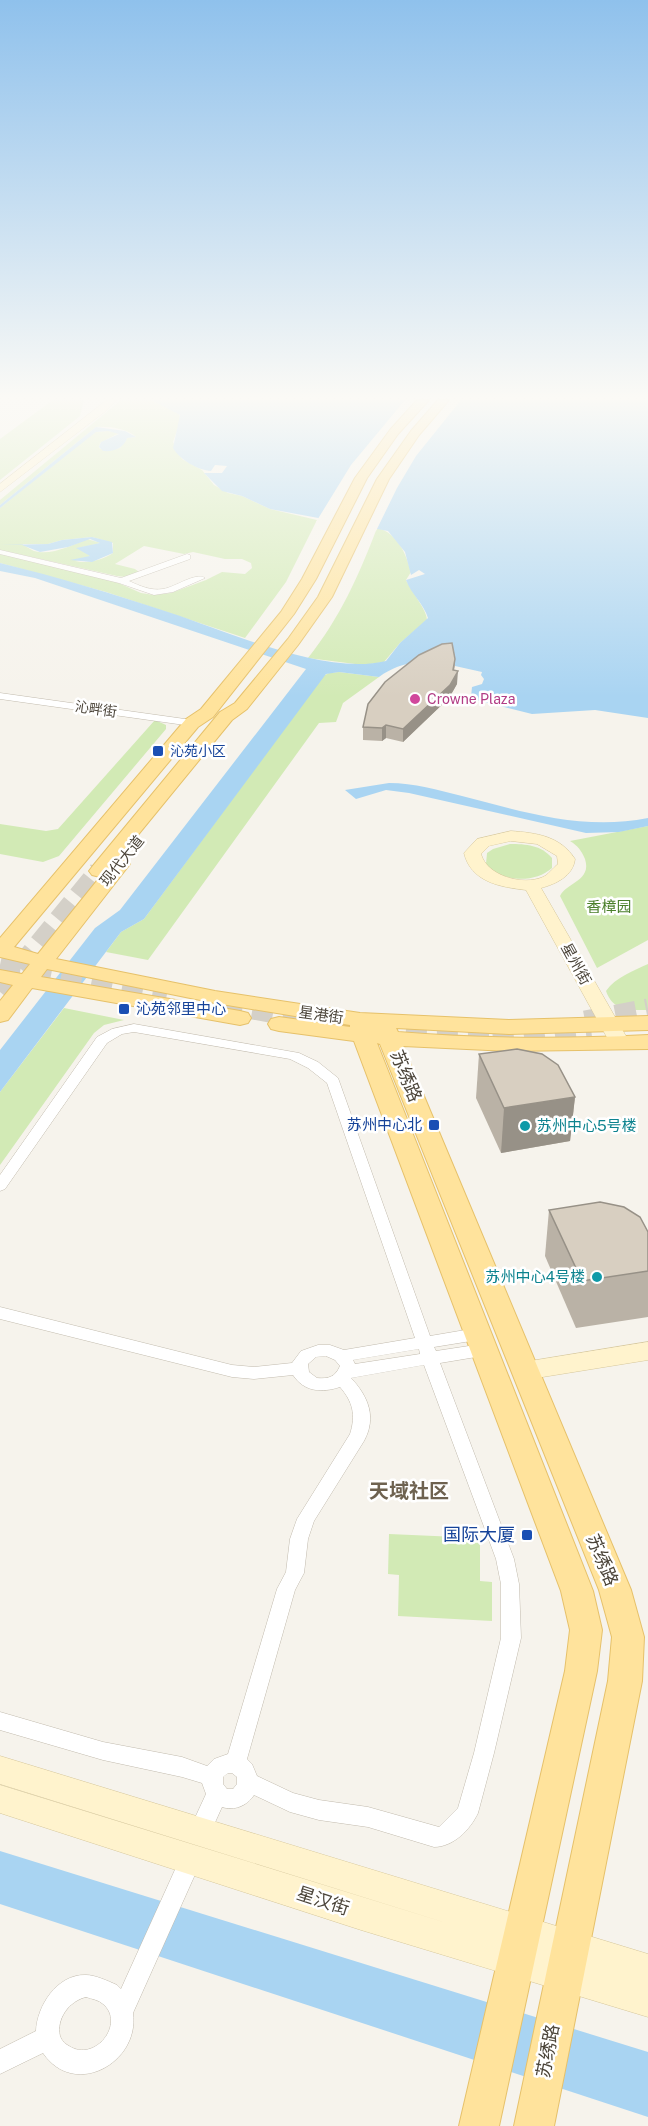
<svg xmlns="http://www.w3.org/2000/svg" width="648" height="2126" font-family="'Public Sans','Noto Sans SC',sans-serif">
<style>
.green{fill:#d2eab5;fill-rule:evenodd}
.water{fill:#a9d4f2}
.pier{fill:#f6f3ec}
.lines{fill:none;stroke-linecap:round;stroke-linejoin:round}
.primary-tunnel{stroke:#d4d0c8;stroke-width:21;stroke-dasharray:21 10;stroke-linecap:butt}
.street-casing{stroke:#c2bbae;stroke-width:1}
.secondary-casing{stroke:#d6c79b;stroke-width:1}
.primary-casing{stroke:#e6c16a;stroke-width:2}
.street{fill:#fff;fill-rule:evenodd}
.secondary{fill:#fff3cd;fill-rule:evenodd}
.primary{fill:#ffe39c;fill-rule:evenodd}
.wall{fill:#bab2a6}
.shaded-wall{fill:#979187}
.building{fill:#d8cfc1;stroke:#979187;stroke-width:1.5}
.hotel-dot{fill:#d1479c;stroke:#fff;stroke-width:2}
.transit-dot{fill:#1a4fb4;stroke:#fff;stroke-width:2}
.culture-dot{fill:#0f9aa8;stroke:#fff;stroke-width:2}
.labels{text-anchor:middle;stroke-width:5;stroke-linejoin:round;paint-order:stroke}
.far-hotel-label{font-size:14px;fill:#b23c85;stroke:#fff;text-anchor:start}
.far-street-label{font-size:14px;fill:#4b4439;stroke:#fff}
.far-transit-label{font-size:14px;fill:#164399;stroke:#fff;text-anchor:start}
.street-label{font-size:15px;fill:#4b4439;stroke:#fff}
.park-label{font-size:15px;fill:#4a7f2a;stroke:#fff}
.transit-label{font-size:15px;fill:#164399;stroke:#fff;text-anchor:start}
.culture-label{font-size:15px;fill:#0d838f;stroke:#fff;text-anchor:start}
.near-street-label{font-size:18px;fill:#4b4439;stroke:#fff}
.near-transit-label{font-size:18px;fill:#164399;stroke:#fff;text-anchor:end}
.near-neighbourhood-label{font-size:20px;font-weight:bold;fill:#6e6250;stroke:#fff}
</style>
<rect width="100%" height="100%" fill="#f6f3ec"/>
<g class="green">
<path d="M53,400H84L80,416L0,480V439Z"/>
<path d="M121,400H151L178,412L181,419L173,442L182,459L202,470L214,485L228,493L242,496L270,509L317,520L286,582L245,638L106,592L0,563V554L105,577L141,593L154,595L171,593L206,580L222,572L245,574L252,568L251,563L242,559H225L193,552L184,554L144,546L115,564L135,569L139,572L126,577L117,576L0,550V508L94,432L108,431L119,433L100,443L99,448L106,451L120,448L127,438L136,437C129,429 108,426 96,427L0,505V500ZM92,537L113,543V553C102,560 88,564 75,561L87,558L91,555L78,548L101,543L87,539C73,545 51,556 34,551C29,549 26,546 22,544H48L62,540Z"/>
<path d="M377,528C398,533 406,554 411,572L406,580C411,591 427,610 427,620L400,643L384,662L363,665L308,658C340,618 359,575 377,528Z"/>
<path d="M339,672L379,677L343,703L336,722L319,723L148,960L106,952L121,932L144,919L323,676L329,673Z"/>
<path d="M155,720L166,725V729L59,856L43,862L0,854V824L46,831L58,829Z"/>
<path d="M648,826V940L597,968L560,896C567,882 592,881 585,859C581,850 578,846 570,841Z"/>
<path d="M510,844C526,844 541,845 552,858V868C534,884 501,882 486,864L487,853L493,849Z"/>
<path d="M648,964V1010C629,1010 613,1011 606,991C616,977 633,971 648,964Z"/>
<path d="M64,1008L124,1020L104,1025L94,1033L0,1165V1092Z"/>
<path d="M389,1534L480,1538V1581L492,1582V1621L398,1616L399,1575L388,1574Z"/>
</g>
<g class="water">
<path d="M151,400H648V718L595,710L532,714L476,700L471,697L472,687L482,684L484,679L481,675L482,672L455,666L454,661C424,662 404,659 379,677L339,672L326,674L144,919L121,932L0,1092V1050L95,928L120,910L306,669L35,578L0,571V563C58,577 114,594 171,613C229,632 325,676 386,661L400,643L428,618C424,604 411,594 406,580L425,574L419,570L411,575L405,552L388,531L270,509L242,496L222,491L204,473H222L227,466L215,465L211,471C198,470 180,460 173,448L180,415Z"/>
<path d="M96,427L125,431L136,437L127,438C124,448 114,452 103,451L99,447L101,442L119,434L108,431L96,432L0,508V505Z"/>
<path d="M92,537L112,542L113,553L92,562L70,560L90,556L76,548L100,543L90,539L68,547L40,552L22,545H0L48,544L62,540Z"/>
<path d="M389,783C414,783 438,790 462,796C524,812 583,831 648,818V826L619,832L586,833L409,793L386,790L356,799L345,790Z"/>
<path d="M0,1851L648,2052V2117L0,1904Z"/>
</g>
<path class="pier" d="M405,400H461L416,456L397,488L376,531L316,522L351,465Z"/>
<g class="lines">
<g class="primary-tunnel">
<path d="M0,965L166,999"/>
<path d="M0,992L99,871"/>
<path d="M222,1003C317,1022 410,1036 507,1030"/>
<path d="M585,1021L648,1009"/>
<path d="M493,1039L591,1028"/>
</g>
<defs>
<g id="street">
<path d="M0,550L121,578L187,554L190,555V559L129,581C140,586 151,591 163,589C176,587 195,572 205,578L173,592L154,595L119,583L0,554Z"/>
<path d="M0,693L192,720L197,723L192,726L0,699Z"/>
<path d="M134,1024L299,1053L318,1062L338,1078L430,1336L477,1328L483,1330L485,1334L483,1338L477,1340L434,1347L436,1351L482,1344L488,1346L490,1350L488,1354L482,1356L440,1363L514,1559L519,1584L521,1638L494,1753L478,1813C470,1830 453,1847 434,1847L368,1827L319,1820L290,1812L254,1795C247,1806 234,1811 222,1807L207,1840L199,1843L191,1840L188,1833L206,1794L202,1783L182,1777L103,1760L0,1730V1712L103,1742L182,1757L207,1766L214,1759L228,1754L277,1589L286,1572L290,1539L297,1519L350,1434C356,1415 353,1402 340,1387C322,1393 304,1392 293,1375L254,1379L232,1377L0,1319V1307L232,1365L254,1367L292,1363L301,1351L318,1345H330L344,1350L415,1338L327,1083L308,1068L290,1059L134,1032L122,1034L107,1043L5,1189L0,1191V1175L97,1037L112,1029ZM419,1349L420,1354L355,1364L353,1360ZM326,1356L335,1360L340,1366C335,1377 329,1379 317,1378L309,1372L308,1364L316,1357ZM424,1365L496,1559L501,1584V1638L474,1753L458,1808L439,1827L368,1807L319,1800L293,1793L257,1776L252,1764L247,1759L295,1590L304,1573L308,1539L314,1521L364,1441C377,1417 368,1396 351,1378ZM228,1773H232L237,1777V1784L233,1789H227L223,1784V1777Z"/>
<path d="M191,1849L199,1852L202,1859L133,2013C140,2063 74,2099 43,2053L0,2074V2049L36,2031C37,2006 57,1974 86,1975C95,1975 108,1981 117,1985L121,1989L183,1852ZM86,1997C92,1999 99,2000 103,2004C126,2023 95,2063 69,2046C64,2043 62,2041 60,2036C56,2019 69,2001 86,1997Z"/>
</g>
<g id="secondary">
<path d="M107,400H117L107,410L0,492V484Z"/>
<path d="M511,831C537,833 560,836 575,859C573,876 556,884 541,888L630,1043L627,1047H613L610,1043L526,890C500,887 471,882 464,853L477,839ZM511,841L537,844L557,856L558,864C553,868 548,875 543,877C523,886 487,876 481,854L489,846Z"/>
<path d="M648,1342V1360L524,1380L515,1377L512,1371L515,1365L524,1362Z"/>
<path d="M0,1756L648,1954V2017L361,1930L0,1813V1785L453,1925L0,1784Z"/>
</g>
<path id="primary" d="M417,400H429L398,434L367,478L316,579L294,614L213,717L198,727L14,947L38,954L100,877L92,875L89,871L92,867L220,712L235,703L288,639L318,597L377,479L411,431L438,400H449L419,435L389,479L332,597L298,645L247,709L232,720L119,858L127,860L130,864L56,959L215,991L360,1013L509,1020L648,1016V1030L509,1034L396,1028L398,1032C481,1039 564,1039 648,1035V1049L509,1051L403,1046L631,1590L644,1637L642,1681L554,2126H514L608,1681L612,1637L599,1590L380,1044L377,1043L593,1591L602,1630L597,1671L499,2126H459L565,1671L570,1630L561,1591L354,1041L279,1031L271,1029L268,1024L271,1019L279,1017L350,1027V1025L215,1003L47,969L41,977L240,1011L248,1013L251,1018L248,1023L240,1025L32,988L8,1020L0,1022V1001L13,985L0,982V970L22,974L30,964L0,957V938L186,719L201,709L281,612L302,579L355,478L390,430Z"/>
</defs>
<use href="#street" class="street-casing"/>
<use href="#secondary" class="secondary-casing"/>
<use href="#primary" class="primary-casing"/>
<use href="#street" class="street"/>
<use href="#secondary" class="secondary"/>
<use href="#primary" class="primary"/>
</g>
<g class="wall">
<path d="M455,659L454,671L457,684L449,698L403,742L386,738L382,741L363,740V727Z"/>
<path d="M479,1054L575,1097L570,1141L501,1153L476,1098Z"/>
<path d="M549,1210L648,1232V1317L576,1328L545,1256Z"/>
</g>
<g class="shaded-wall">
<path d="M455,659L454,671H458L457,684L449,698L403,742V729L453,670Z"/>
<path d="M386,725V738L382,741V728Z"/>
<path d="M575,1097L570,1141L501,1153L504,1108Z"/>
</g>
<g class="building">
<path d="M452,643L455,659L453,670L458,671L450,685L403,729L386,725L382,728L363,727L368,704L385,682L419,655L442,644Z"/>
<path d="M517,1049L542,1054L558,1065L575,1097L504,1108L479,1054Z"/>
<path d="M600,1202L624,1207L640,1217L648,1232V1271L582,1281L549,1210Z"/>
</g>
<linearGradient id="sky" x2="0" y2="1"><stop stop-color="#8fc1ec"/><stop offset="0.57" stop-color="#fbfaf6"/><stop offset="1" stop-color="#fbfaf6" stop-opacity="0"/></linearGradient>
<rect width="648" height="697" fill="url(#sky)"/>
<circle class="hotel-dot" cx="415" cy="699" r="6"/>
<g class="transit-dot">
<rect x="152" y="745" width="12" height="12" rx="3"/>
<rect x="118" y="1003" width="12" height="12" rx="3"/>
<rect x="428" y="1119" width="12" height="12" rx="3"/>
<rect x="521" y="1529" width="12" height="12" rx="3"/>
</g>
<g class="culture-dot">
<circle cx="525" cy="1126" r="6"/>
<circle cx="597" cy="1277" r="6"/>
</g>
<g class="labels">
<g class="far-hotel-label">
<text x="427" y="704">Crowne Plaza</text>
</g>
<g class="far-street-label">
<text transform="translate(96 709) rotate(8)" y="5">沁畔街</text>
</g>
<g class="far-transit-label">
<text x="170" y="756">沁苑小区</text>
</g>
<g class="street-label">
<text transform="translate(122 861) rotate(-51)" y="5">现代大道</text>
<text transform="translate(576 964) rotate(61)" y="5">星州街</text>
<text transform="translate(321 1015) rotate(8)" y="5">星港街</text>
</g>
<g class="park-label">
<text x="609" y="912">香樟园</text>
</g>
<g class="transit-label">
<text x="136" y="1014">沁苑邻里中心</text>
<text x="422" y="1130" text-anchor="end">苏州中心北</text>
</g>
<g class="culture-label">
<text x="537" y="1131">苏州中心5号楼</text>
<text x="585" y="1282" text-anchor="end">苏州中心4号楼</text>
</g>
<g class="near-street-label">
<text transform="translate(406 1076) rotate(68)" y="6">苏绣路</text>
<text transform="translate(602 1560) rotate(67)" y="6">苏绣路</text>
<text transform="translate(323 1901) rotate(18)" y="6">星汉街</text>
<text transform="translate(548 2051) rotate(-79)" y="6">苏绣路</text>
</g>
<g class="near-transit-label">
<text x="515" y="1541">国际大厦</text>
</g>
<g class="near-neighbourhood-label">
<text x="409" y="1498">天域社区</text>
</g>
</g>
</svg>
